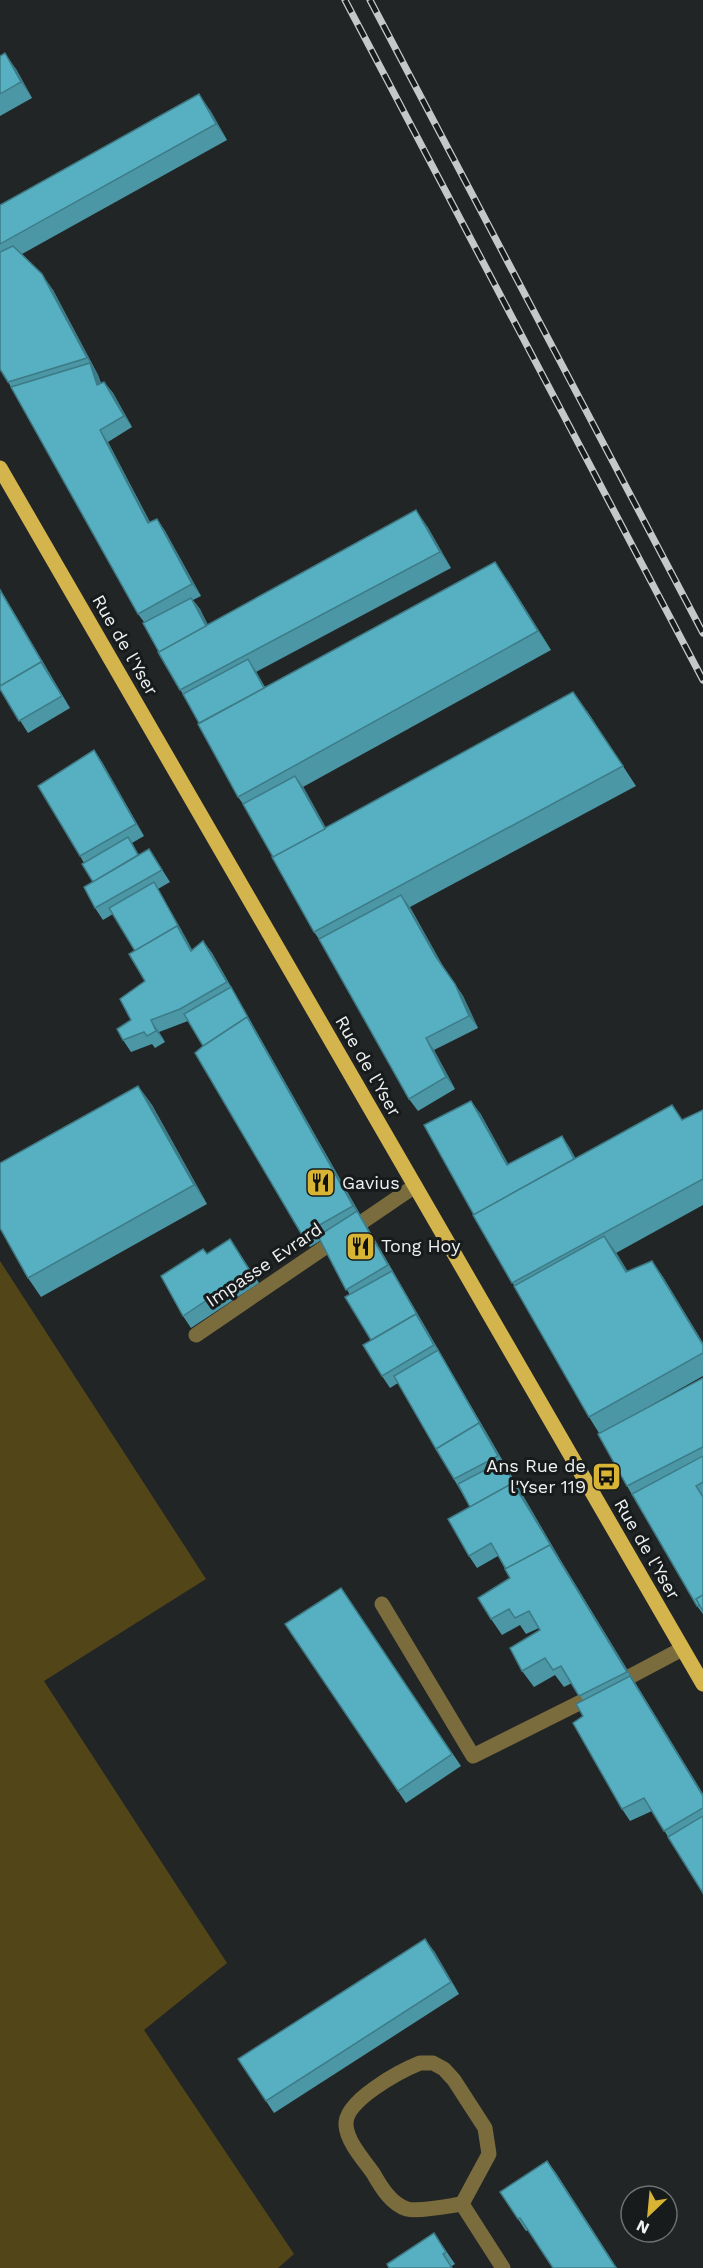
<svg xmlns="http://www.w3.org/2000/svg" width="703" height="2268" font-family="'Work Sans',sans-serif">
<style>
.green{fill:#524518}
.lines{fill:none;stroke-linecap:round;stroke-linejoin:round}
.lane{stroke:#7b6c3e;stroke-width:15}
.street{stroke:#7b6c3e;stroke-width:15}
.primary{stroke:#d4b44d;stroke-width:15}
.rail-casing{stroke:#c5c7c8;stroke-width:7}
.rail{stroke:#181b1c;stroke-width:4.5;stroke-dasharray:14;stroke-linecap:butt}
.wall{fill:#4b97a6}
.shaded-wall{fill:#3d7b87}
.building{fill:#57b0c1;stroke:#3d7b87;stroke-width:1.5}
.labels{text-anchor:middle;stroke-width:6;stroke-linejoin:round;paint-order:stroke}
.street-label{font-size:18px;fill:#eef0f1;stroke:#181b1c}
.poi-label{font-size:18px;fill:#eef0f1;stroke:#181b1c;text-anchor:start}
</style>
<rect width="100%" height="100%" fill="#222525"/>
<path class="green" d="M0,1261L206,1579L44,1681L227,1963L144,2030L294,2254L278,2268H0Z"/>
<g class="lines">
<g class="lane">
<path d="M196,1335L415,1186"/>
<path d="M382,1604L473,1756L585,1700"/>
<path d="M631,1676L682,1649"/>
</g>
<g class="street">
<path d="M420,2063H433L444,2069L454,2080L485,2128L489,2154L462,2204C448,2206 420,2212 407,2209C391,2204 381,2187 373,2173C364,2160 347,2142 346,2125C344,2101 400,2071 420,2063Z"/>
<path d="M462,2204L503,2268"/>
</g>
<path class="primary" d="M0,468L703,1684"/>
<defs>
<g id="rail">
<path d="M345,0L703,680"/>
<path d="M370,0L703,633"/>
</g>
</defs>
<use href="#rail" class="rail-casing"/>
<use href="#rail" class="rail"/>
</g>
<g class="wall">
<path d="M0,56L16,69L32,98L0,116Z"/>
<path d="M210,110L227,140L22,254L53,290L98,375L101,383L104,382L113,393L132,427L108,442L150,522L157,519L165,531L201,596L193,600L200,609L207,625L427,526L451,568L256,672L265,687L508,581L551,650L303,787L326,828L587,711L636,786L410,907L444,968L463,996L478,1028L434,1050L455,1089L418,1111L409,1099L319,939L314,932L273,857L243,804L238,797L199,723L159,652L144,622L138,614L11,387L0,369V205Z"/>
<path d="M0,589L70,708L28,733L0,689Z"/>
<path d="M94,750L102,762L144,836L132,843L139,855L149,849L170,882L158,889L192,950L203,941L212,953L361,1216L522,1494L561,1561L703,1794V1893L652,1811L630,1821L622,1809L583,1716V1700L572,1683L564,1687L555,1675L534,1687L522,1671L540,1630L539,1628L526,1634L520,1625L502,1635L491,1619L510,1578L498,1556L477,1568L469,1556L470,1507L398,1383L390,1388L382,1376L371,1340L350,1295L320,1241L310,1247L302,1235L203,1046L188,1021L159,1032L165,1042L155,1048L152,1044L131,1052L123,1040L131,1020L145,981L135,951L113,914L103,920L95,908L93,882L84,863L80,856Z"/>
<path d="M138,1086L152,1105L207,1204L41,1297L28,1278Z"/>
<path d="M703,1110V1205L616,1253L627,1272L652,1261L663,1277L703,1343V1376L632,1416L703,1378V1614L697,1606L627,1486L599,1433L589,1417L474,1215L480,1113L508,1164L562,1136L576,1159L683,1120Z"/>
<path d="M230,1239L259,1283L191,1328L183,1316L207,1254Z"/>
<path d="M341,1588L461,1766L406,1803L285,1624Z"/>
<path d="M434,1951L459,1994L274,2113L266,2101Z"/>
<path d="M547,2161L556,2173L617,2268H553L528,2230L526,2231L518,2219Z"/>
<path d="M442,2245L455,2264L452,2266L389,2268Z"/>
</g>
<g class="shaded-wall">
<path d="M5,53L16,69L32,98L21,82Z"/>
<path d="M199,94L210,110L227,140L216,124Z"/>
<path d="M42,274L53,290L98,375L106,397L97,385L90,363Z"/>
<path d="M104,382L113,393L132,427L124,416Z"/>
<path d="M100,430L108,442L156,535L148,523Z"/>
<path d="M416,510L427,526L451,568L440,552Z"/>
<path d="M157,519L165,531L201,596L192,584Z"/>
<path d="M495,562L508,581L551,650L538,631Z"/>
<path d="M0,589L49,674L70,708L41,662Z"/>
<path d="M191,598L200,609L217,642L208,630Z"/>
<path d="M248,659L256,671L277,709L268,697Z"/>
<path d="M573,692L587,711L636,786L623,766Z"/>
<path d="M94,750L102,762L144,836L136,824Z"/>
<path d="M295,776L304,788L337,848L329,836Z"/>
<path d="M154,882L186,938L199,963L191,951Z"/>
<path d="M401,895L409,906L444,968L463,996L478,1028L469,1016Z"/>
<path d="M203,941L212,953L235,994L227,982Z"/>
<path d="M231,987L361,1216L442,1357L434,1345L392,1271L353,1206Z"/>
<path d="M151,1020L159,1032L165,1042L156,1031Z"/>
<path d="M426,1038L434,1050L455,1089L446,1077Z"/>
<path d="M138,1086L152,1105L207,1204L194,1185Z"/>
<path d="M471,1101L480,1113L515,1176L507,1165Z"/>
<path d="M562,1136L570,1148L587,1180L579,1168Z"/>
<path d="M604,1236L616,1252L638,1288L626,1272Z"/>
<path d="M652,1261L663,1277L703,1343V1345Z"/>
<path d="M438,1350L561,1561L703,1794V1796L550,1545Z"/>
<path d="M425,1939L434,1951L459,1994L451,1982Z"/>
</g>
<g class="building">
<path d="M5,53L21,82L0,94V56Z"/>
<path d="M199,94L216,124L0,244V205Z"/>
<path d="M13,246L42,274L87,358L8,382L0,369V252Z"/>
<path d="M90,363L97,385L104,382L124,416L100,430L148,523L157,519L192,584L138,614L11,387Z"/>
<path d="M416,510L440,552L180,690L158,652Z"/>
<path d="M495,562L538,631L238,797L198,724Z"/>
<path d="M0,590L45,667L41,662L0,686Z"/>
<path d="M191,598L206,626L159,652L143,623Z"/>
<path d="M248,659L264,688L199,723L183,694Z"/>
<path d="M41,662L62,696L19,721L0,689V686Z"/>
<path d="M573,692L623,766L314,932L272,857Z"/>
<path d="M94,750L136,824L80,856L38,786Z"/>
<path d="M295,776L325,829L273,857L243,804Z"/>
<path d="M128,837L138,855L93,882L82,864Z"/>
<path d="M149,849L162,870L95,908L84,887Z"/>
<path d="M154,882L181,931L177,926L135,951L109,908Z"/>
<path d="M401,895L436,957L455,984L469,1016L426,1038L446,1077L409,1099L319,939Z"/>
<path d="M177,926L191,951L203,941L227,982L180,1009L151,1020L156,1031L147,1036L144,1032L123,1040L117,1029L131,1020L120,999L145,981L129,954Z"/>
<path d="M231,987L251,1023L247,1017L203,1046L184,1014Z"/>
<path d="M247,1017L353,1206L302,1235L195,1053L203,1046Z"/>
<path d="M138,1086L194,1185L28,1278L0,1228V1163Z"/>
<path d="M471,1101L507,1165L562,1136L574,1159L474,1215L424,1125Z"/>
<path d="M672,1105L682,1120L703,1110V1179L512,1283L473,1215Z"/>
<path d="M357,1211L388,1265L346,1290L318,1236Z"/>
<path d="M604,1236L626,1272L652,1261L703,1345V1353L589,1417L514,1286Z"/>
<path d="M230,1239L250,1271L183,1316L161,1276L203,1249L207,1254Z"/>
<path d="M392,1271L420,1320L416,1314L371,1340L345,1297Z"/>
<path d="M416,1314L434,1345L382,1376L363,1345Z"/>
<path d="M438,1350L483,1429L479,1423L436,1449L394,1376Z"/>
<path d="M703,1378V1447L627,1486L598,1434Z"/>
<path d="M479,1423L498,1456L454,1479L436,1449Z"/>
<path d="M703,1456V1482L696,1486L703,1497V1595L696,1599L700,1605L697,1606L632,1494Z"/>
<path d="M502,1461L517,1488L513,1483L470,1507L458,1484Z"/>
<path d="M513,1483L553,1549L550,1545L506,1569L491,1543L469,1556L448,1519Z"/>
<path d="M550,1545L627,1672L579,1696L561,1666L553,1670L545,1658L522,1671L510,1648L540,1630L529,1611L515,1618L509,1609L491,1619L478,1598L510,1578L505,1569Z"/>
<path d="M341,1588L452,1754L398,1791L285,1624Z"/>
<path d="M703,1595V1611L696,1599Z"/>
<path d="M630,1676L703,1796V1808L664,1831L644,1798L622,1809L573,1723L583,1716L576,1704Z"/>
<path d="M703,1816V1893L668,1837Z"/>
<path d="M425,1939L451,1982L266,2101L238,2059Z"/>
<path d="M547,2161L616,2268H553L520,2218L518,2219L500,2192Z"/>
<path d="M434,2233L446,2252L443,2254L452,2268H389L387,2264Z"/>
</g>
<defs>
<symbol id="restaurant-square" viewBox="-11 -11 22 22"><rect x="-9" y="-9" width="18" height="18" rx="4" fill="#d8b434" stroke="#181b1c"/><path d="M-5-6h1v4h1v-4h1v4h1v-4h1v5L-1.5 .5V6h-2V.5L-5-1ZM5-6V6H3V1.5H1.5Q1.5-4 5-6Z" fill="#111"/></symbol>
<symbol id="bus-square" viewBox="-11 -11 22 22"><rect x="-9" y="-9" width="18" height="18" rx="4" fill="#d8b434" stroke="#181b1c"/><path d="M-5-6H5V4H4V6H2V4H-2V6H-4V4H-5ZM-3.5-4V0h7V-4ZM-3.5 1.2v1.5H-2V1.2ZM2 1.2v1.5H3.5V1.2Z" fill="#111"/></symbol>
</defs>
<g fill-rule="evenodd">
<use href="#restaurant-square" x="304" y="1166" width="33" height="33"/>
<use href="#restaurant-square" x="344" y="1230" width="33" height="33"/>
<use href="#bus-square" x="590" y="1460" width="33" height="33"/>
</g>
<g class="labels">
<g class="street-label">
<text transform="translate(125 645) rotate(60)" y="6">Rue de l'Yser</text>
<text transform="translate(368 1066) rotate(60)" y="6">Rue de l'Yser</text>
<text transform="translate(264 1265) rotate(-34)" y="6">Impasse Evrard</text>
<text transform="translate(647 1549) rotate(60)" y="6">Rue de l'Yser</text>
</g>
<g class="poi-label">
<text x="342" y="1189">Gavius</text>
<text x="381" y="1252">Tong Hoy</text>
<text x="586" y="1472" text-anchor="end">Ans Rue de<tspan x="586" dy="21">l'Yser 119</tspan></text>
</g>
</g>
<g transform="translate(649 2214) rotate(206)"><circle r="28" fill="#181b1c" stroke="#6e7071" stroke-width="1.5"/>
<path d="M0-4.5L10 22L0 15L-10 22Z" fill="#d8b434"/>
<text y="-9" font-size="16" font-weight="bold" text-anchor="middle" fill="#eef0f1">N</text>
</g>
</svg>
